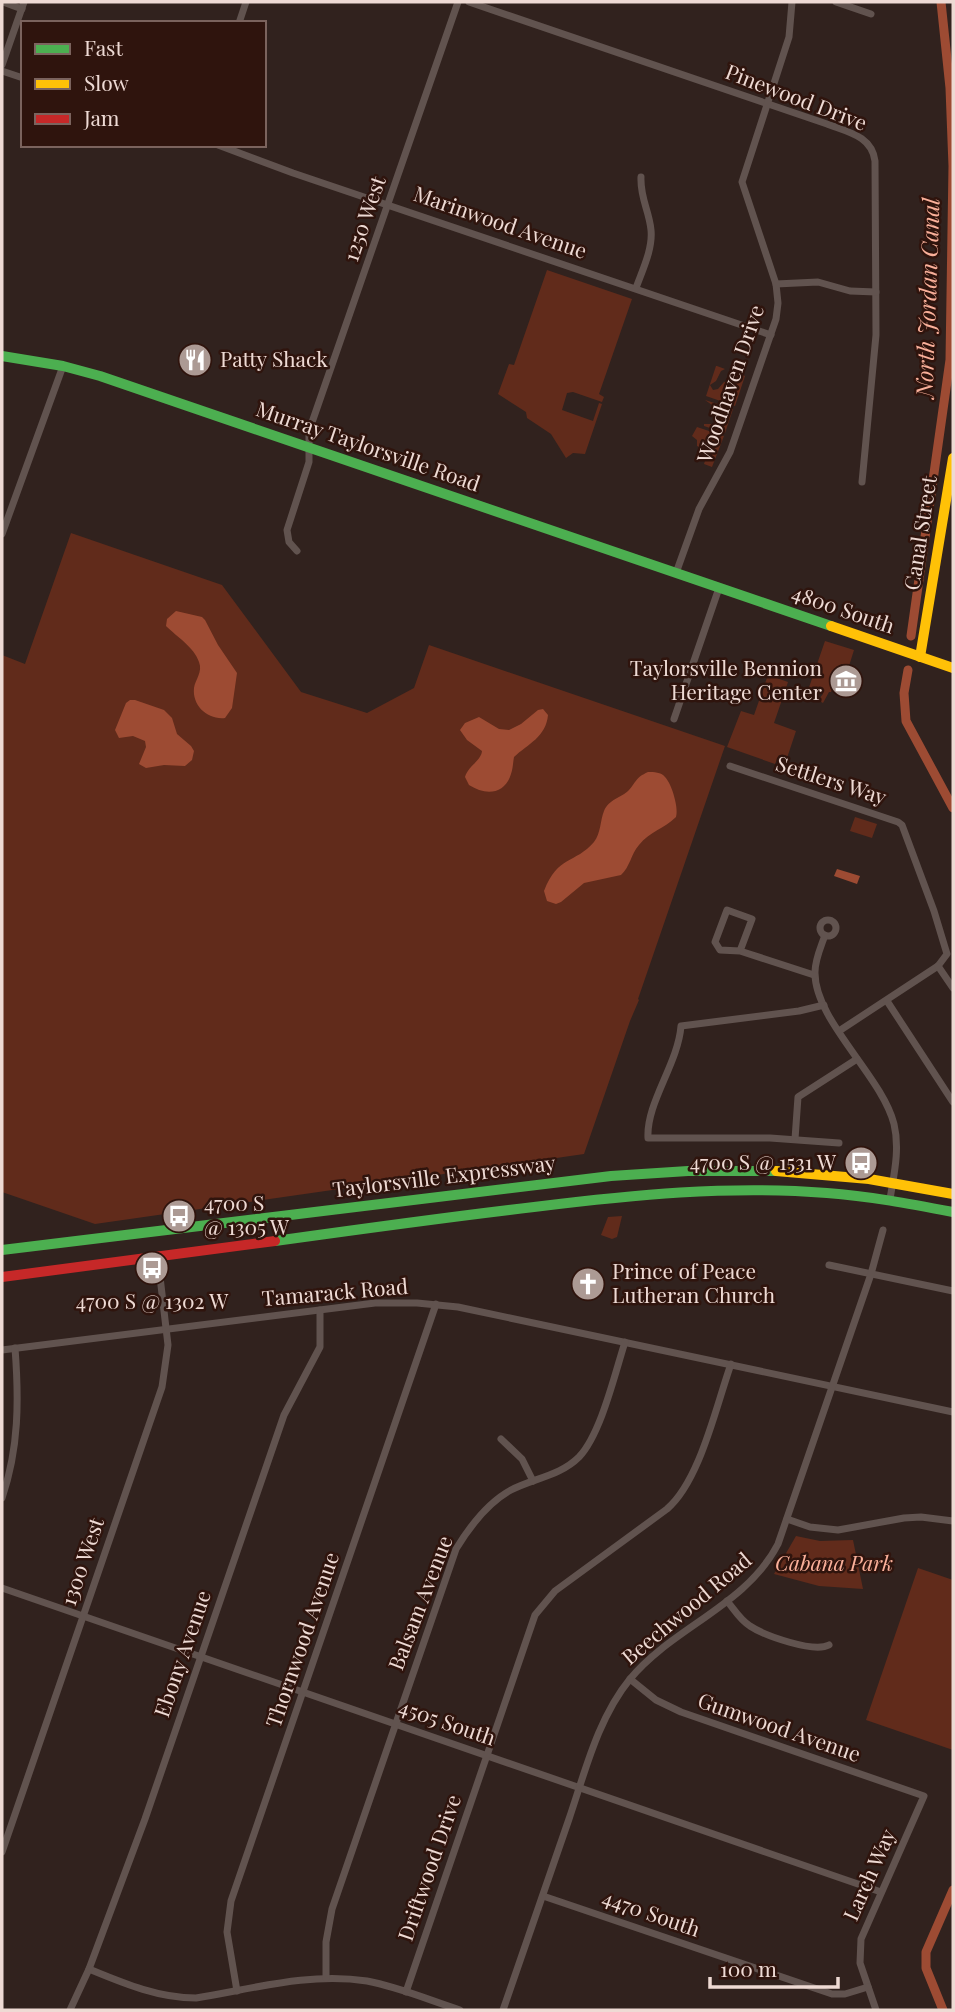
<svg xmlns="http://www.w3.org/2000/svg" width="955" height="2012" font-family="'Playfair Display',serif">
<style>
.green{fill:#612b1b}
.water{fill:#9d4b33}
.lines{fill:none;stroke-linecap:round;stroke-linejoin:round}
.canal{stroke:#9d4b33;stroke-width:9}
.street{stroke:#61534f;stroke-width:7}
.fast{stroke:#4caf50;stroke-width:10}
.slow{stroke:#ffc107;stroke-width:10}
.jam{stroke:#c62828;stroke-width:10}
.labels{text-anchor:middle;stroke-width:5;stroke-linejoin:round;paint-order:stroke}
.street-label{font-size:21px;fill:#eedad4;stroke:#2f140d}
.poi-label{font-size:21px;fill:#eedad4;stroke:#2f140d;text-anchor:start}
.park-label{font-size:21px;font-style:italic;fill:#fab09a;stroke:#2f140d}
.water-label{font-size:23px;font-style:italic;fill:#fab09a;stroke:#2f140d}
</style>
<rect width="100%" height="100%" fill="#31221e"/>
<g class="green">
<path d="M547,270L632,299L599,394L604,397L602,402L573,392L567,393L562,410L593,421L599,403L602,404L585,454L573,453L566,458L551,434L527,418L526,412L498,394L509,364L514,365Z"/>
<path d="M717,366L725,369L721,371L716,381L710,385L713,390L718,389L724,382L736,380L738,373L745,376L735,406L706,396L716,366Z"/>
<path d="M705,400L733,409L725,433L704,426V424H718L722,412Z"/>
<path d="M697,427L724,436L712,467L704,464L708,451L697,446V440L692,436Z"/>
<path d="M71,533L222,585L301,692L367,713L414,688L429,645L725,746L638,999L639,1000L630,1021L584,1154L95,1224L2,1192V655L25,664Z"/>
<path d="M825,641L854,650L849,666L841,664L831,692H829L823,703L818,700L823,694L820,689L816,691L815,702L805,699Z"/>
<path d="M768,675L788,682L774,723L796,731L787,758L779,755L775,764L727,747L741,711L754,715Z"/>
<path d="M855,817L877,824L872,838L850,831Z"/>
<path d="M622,1216L617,1237L612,1239L601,1235L608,1217Z"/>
<path d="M796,1536L820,1541L853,1540L863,1589L819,1586L774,1574Z"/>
<path d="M918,1568L953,1580V1750L866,1720Z"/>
</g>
<g class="water">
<path d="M176,611L202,617L205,620L218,645L237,673L232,708L225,718C208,720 192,706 194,688C195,680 203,672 199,662C194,647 177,637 166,626L167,619Z"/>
<path d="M130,700H135L164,710L172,718L177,734L191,746L194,751L192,760L185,766L164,765L146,768L139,764L146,747L145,741L133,736L119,738L115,730L126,703Z"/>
<path d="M543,709L548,715C546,737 528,744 514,757C513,762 513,768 511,774C505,794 486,796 469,785L465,777C468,766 481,761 482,751L467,740L460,730L465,723L479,717L499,729L509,730L521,724L538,710Z"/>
<path d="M648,772C654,772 661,772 665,777C672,784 679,809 676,817C664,829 650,831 639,845C631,854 630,867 621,875L584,883L561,902L556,904L547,901L544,891C558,855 575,864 594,842C601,833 600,821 604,811C609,799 621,798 629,790C637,781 635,778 648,772Z"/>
<path d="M837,869L860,876L857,884L834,876Z"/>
</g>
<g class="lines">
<g class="canal">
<path d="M911,636L950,360L953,166L950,88L941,2"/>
<path d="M908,670L904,693L906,721L953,808"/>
<path d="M943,2010L926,1968V1952L953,1890"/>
</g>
<g class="street">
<path d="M3,2L22,9"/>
<path d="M469,2L827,124C848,132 872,136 875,161L876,335L862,482"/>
<path d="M836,2L871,14"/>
<path d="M239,23L246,2"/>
<path d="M2,65L24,2"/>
<path d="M2,71L23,78"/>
<path d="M218,145L293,173L771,335"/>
<path d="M776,284L818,282L850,291L876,292"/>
<path d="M636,288C642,271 653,249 651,230C649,210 640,198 641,177"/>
<path d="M2,534L63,366"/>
<path d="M297,551L289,542L287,530L309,462V431L458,2"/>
<path d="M676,573L699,509L730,452L776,319L778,303L776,284L742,182L789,37L792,2"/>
<path d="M674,719L719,588"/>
<path d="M730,766L898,822L902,825L934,911L947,954L938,966L839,1031"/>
<circle cx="828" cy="928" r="8"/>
<path d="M825,935C821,947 815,959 815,972C814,1020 882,1076 894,1124C900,1149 894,1174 890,1199"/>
<path d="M740,951L752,919L727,910L715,942L720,950L740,951L814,975"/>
<path d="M938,966L953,988"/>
<path d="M887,1001L953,1102"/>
<path d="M824,1005L799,1011L681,1026C678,1064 646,1103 648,1138H770L839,1143"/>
<path d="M795,1139L798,1097L857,1059"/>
<path d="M829,1265L953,1291"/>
<path d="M2,1350L375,1303H417L458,1307L953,1412"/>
<path d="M501,1439L522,1459L533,1481"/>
<path d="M2,1498C19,1448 19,1400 15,1348"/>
<path d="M787,1519L810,1527L838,1530L904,1518L921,1517L953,1521"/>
<path d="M2,1588L881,1892"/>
<path d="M727,1601C734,1609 740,1620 750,1626C765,1636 814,1653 829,1645"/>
<path d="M630,1679L656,1700L681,1712L924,1796L861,1939L860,1963L876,2010"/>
<path d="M2,1852L162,1387L168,1345L160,1277"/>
<path d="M543,1896L832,1994H845L868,1987"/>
<path d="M89,1969C123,1983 158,1998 196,1998C252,1989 309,1972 367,1981C399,1987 429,2000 460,2010"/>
<path d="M326,1978V1942L332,1909L456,1549C470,1526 487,1503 511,1490C534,1478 560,1476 579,1457C601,1434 615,1373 625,1342"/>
<path d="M237,1991L227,1932L231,1901L436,1304"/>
<path d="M406,1992L535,1615L555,1591L667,1509C700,1481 716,1406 731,1364"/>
<path d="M70,2010L89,1969L145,1819L284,1415L320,1347V1310"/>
<path d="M503,2010C525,1947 547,1883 569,1819C585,1772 598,1718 630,1679C673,1627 746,1606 778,1544L871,1274L883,1230"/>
</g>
<g class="fast">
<path d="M2,356L63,366L100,376L831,626"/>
<path d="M275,1241C361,1229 448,1217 534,1207C631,1195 729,1185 827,1193C869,1196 911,1204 953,1212"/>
<path d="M2,1250L611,1176L688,1171H776"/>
</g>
<g class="slow">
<path d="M831,626L953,668"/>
<path d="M920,657L953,458"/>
<path d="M776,1171L869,1179L953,1194"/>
</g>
<path class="jam" d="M2,1277L275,1241"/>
</g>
<defs>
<symbol id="restaurant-disc" viewBox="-11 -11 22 22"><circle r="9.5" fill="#ac9a94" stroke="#2f140d"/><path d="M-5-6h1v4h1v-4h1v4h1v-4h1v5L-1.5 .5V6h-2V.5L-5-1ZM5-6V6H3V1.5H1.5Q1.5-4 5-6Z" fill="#fff"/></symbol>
<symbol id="museum-disc" viewBox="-11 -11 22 22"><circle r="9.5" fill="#ac9a94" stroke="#2f140d"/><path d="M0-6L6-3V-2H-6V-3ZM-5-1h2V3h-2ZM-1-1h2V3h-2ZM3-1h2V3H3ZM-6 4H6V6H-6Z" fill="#fff"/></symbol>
<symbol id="bus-disc" viewBox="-11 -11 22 22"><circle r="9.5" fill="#ac9a94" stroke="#2f140d"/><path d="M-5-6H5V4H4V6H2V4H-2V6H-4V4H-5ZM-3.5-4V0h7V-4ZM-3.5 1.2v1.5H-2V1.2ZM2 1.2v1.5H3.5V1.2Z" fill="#fff"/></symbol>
<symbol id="church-disc" viewBox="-11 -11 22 22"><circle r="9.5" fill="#ac9a94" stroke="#2f140d"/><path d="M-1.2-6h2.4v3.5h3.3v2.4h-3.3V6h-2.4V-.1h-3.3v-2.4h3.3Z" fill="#fff"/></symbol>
</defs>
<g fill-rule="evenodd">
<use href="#restaurant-disc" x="176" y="341" width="38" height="38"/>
<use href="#museum-disc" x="827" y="662" width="38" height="38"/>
<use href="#bus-disc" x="842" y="1144" width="38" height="38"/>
<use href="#bus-disc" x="160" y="1197" width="38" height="38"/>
<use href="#bus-disc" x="133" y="1249" width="38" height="38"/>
<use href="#church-disc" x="569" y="1265" width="38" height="38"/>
</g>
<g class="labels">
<g class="street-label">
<text transform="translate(796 98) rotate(21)" y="7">Pinewood Drive</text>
<text transform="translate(365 219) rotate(-71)" y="7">1250 West</text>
<text transform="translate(500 223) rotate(19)" y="7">Marinwood Avenue</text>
<text transform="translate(731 384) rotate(-71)" y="7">Woodhaven Drive</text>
<text transform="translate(368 447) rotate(19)" y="7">Murray Taylorsville Road</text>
<text transform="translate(921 533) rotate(-81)" y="7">Canal Street</text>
<text transform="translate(843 610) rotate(19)" y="7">4800 South</text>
<text transform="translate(831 781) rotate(18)" y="7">Settlers Way</text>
<text transform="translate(444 1177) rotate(-7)" y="7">Taylorsville Expressway</text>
<text transform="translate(335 1293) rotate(-5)" y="7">Tamarack Road</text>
<text transform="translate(83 1562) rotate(-71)" y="7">1300 West</text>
<text transform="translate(421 1603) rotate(-69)" y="7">Balsam Avenue</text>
<text transform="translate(687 1609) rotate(-40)" y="7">Beechwood Road</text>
<text transform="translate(303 1640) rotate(-71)" y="7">Thornwood Avenue</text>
<text transform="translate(183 1654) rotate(-71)" y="7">Ebony Avenue</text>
<text transform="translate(447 1723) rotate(19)" y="7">4505 South</text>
<text transform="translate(779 1728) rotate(19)" y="7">Gumwood Avenue</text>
<text transform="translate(430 1868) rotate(-71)" y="7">Driftwood Drive</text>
<text transform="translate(870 1875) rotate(-66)" y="7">Larch Way</text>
<text transform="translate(651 1914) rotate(19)" y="7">4470 South</text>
</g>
<g class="poi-label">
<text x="220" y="367">Patty Shack</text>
<text x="822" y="676" text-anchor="end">Taylorsville Bennion<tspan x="822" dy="24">Heritage Center</tspan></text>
<text x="836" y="1170" text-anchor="end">4700 S @ 1531 W</text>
<text x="204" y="1211">4700 S<tspan x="204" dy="24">@ 1305 W</tspan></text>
<text x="612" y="1279">Prince of Peace<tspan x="612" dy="24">Lutheran Church</tspan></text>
<text x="152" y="1309" text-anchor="middle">4700 S @ 1302 W</text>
</g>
<g class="park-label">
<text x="834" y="1571">Cabana Park</text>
</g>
<g class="water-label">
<text transform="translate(928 298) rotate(-88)" y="8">North Jordan Canal</text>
</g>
</g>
<rect width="955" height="2012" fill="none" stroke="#eedad4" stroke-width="7"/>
<rect x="21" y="21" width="245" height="126" fill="#2f140d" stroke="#7b635d" stroke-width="2"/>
<rect x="35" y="44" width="35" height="10" fill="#4caf50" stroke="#7b635d" stroke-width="2"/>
<text x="84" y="56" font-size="21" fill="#eedad4">Fast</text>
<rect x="35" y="79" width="35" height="10" fill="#ffc107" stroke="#7b635d" stroke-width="2"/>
<text x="84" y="91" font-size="21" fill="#eedad4">Slow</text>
<rect x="35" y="114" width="35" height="10" fill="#c62828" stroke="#7b635d" stroke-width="2"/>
<text x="84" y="126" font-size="21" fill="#eedad4">Jam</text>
<path d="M710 1977v10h128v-10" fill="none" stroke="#eedad4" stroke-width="3.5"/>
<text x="720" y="1977" font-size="21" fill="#eedad4" stroke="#2f140d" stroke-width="5" paint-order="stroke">100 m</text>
</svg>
